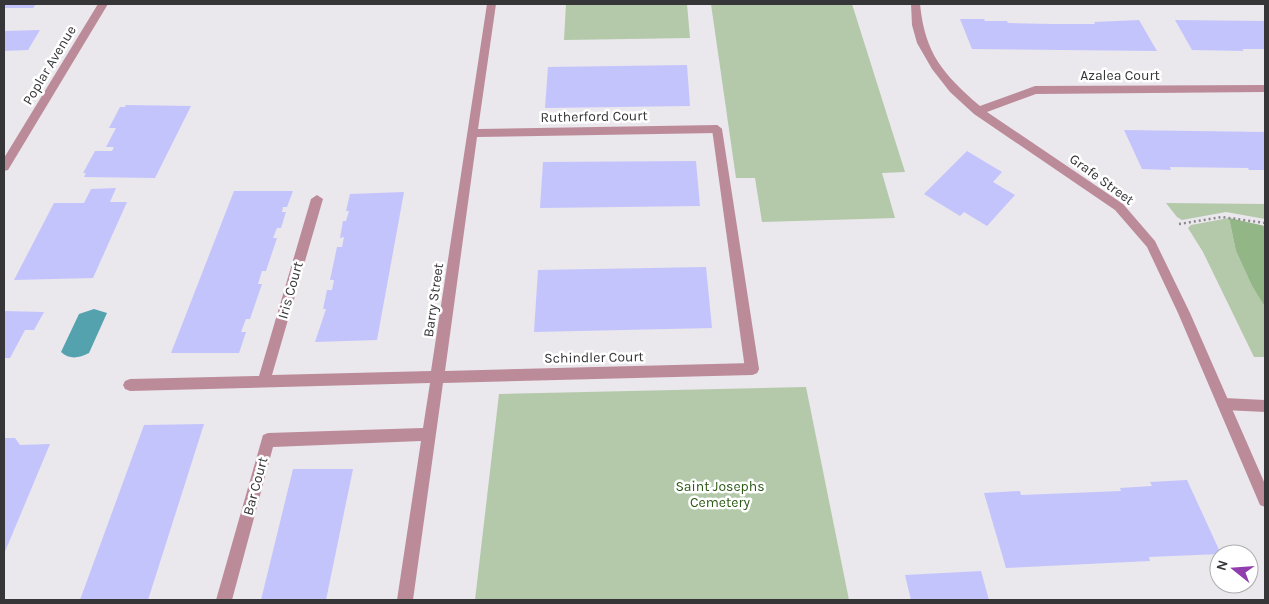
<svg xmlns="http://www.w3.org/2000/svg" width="1269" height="604" font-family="Karla,sans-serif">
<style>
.green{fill:#b3c9aa}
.forest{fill:#92b685}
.water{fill:#54a2ae}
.building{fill:#c4c4fd}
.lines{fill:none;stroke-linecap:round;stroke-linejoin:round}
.path{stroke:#8c8a8d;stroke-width:2.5;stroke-dasharray:2 3;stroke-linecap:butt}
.lane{fill:#bc8b99;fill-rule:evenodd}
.street{fill:#bc8b99;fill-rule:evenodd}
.labels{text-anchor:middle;stroke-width:5;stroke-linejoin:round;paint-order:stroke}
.street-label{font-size:14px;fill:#363537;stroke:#fff}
.park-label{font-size:14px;fill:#2c5916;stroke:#fff}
</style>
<rect width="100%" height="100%" fill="#eae7ed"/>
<g class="green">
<path d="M566,4H687L690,38L564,40Z"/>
<path d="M711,4H852L905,172L882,173L895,218L762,222L755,178H736Z"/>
<path d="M1166,203L1265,204V219L1226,212L1182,220L1177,217Z"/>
<path d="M1229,218L1236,251L1252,286L1265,307V357H1254L1203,252L1188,228L1191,225Z"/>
<path d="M806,387L849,600H475L499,394Z"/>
</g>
<path class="forest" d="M1229,218L1265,226V307L1252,286L1236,251Z"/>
<path class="water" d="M94,309L107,313L89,353C79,358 70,360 61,352L79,314Z"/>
<g class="building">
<path d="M4,4H36L33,8H4Z"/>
<path d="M960,19H984L985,21H1007L1008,23L1051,24H1095L1094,22L1139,20L1157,51L972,49Z"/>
<path d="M1175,20L1265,21V49H1242L1244,51L1192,50Z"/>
<path d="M40,30L28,50L4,51V31Z"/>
<path d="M687,65L690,106L545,108L548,67Z"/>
<path d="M126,105L191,106L155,178L84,177L86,173H83L95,151H112L114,147H106L116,128H109L120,107H125Z"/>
<path d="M1124,130L1265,132V170H1249L1248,168L1170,167L1171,170L1142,169Z"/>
<path d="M967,151L1002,172L993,182L1015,195L987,226L964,212L960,216L924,194Z"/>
<path d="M696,161L700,206L540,208L543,162Z"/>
<path d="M116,188L110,202H127L93,278L14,280L54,203H84L91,189Z"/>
<path d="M234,191H293L287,207H283L282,212H286L281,228H277L273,238H277L266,271H262L258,284H262L250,319H246L241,332H246L239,353H171Z"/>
<path d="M404,192L377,340L315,342L326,309H323L327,290H332L334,280H330L337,247H342L344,237L340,238L343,221H346L349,211H346L350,194Z"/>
<path d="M706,267L712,328L534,332L538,270Z"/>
<path d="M4,311L44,312L34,330H25L10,358H4Z"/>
<path d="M204,424L148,600H80L144,425Z"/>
<path d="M4,438H15L20,445L50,444L4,554Z"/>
<path d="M293,469H353L326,600H261Z"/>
<path d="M1187,480L1221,554L1149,557L1150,561L1006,568L984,493L1020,491L1021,495L1121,491L1120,488L1152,486L1150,482Z"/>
<path d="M981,571L989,600H911L905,575Z"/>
</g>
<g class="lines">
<path class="path" d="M1179,224L1222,217L1265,223"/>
<g class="lane">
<path d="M717,125L722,129L759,369L757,373L752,375L747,373L745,369L712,129Z"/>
<path d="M1224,398L1265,400V412L1224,410L1219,408L1217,404L1219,400Z"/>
</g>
<g class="street">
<path d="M98,4H108L8,170L4,171V158Z"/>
<path d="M487,4H496L478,129L717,125L722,129L717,133L477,137L445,371L752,363L757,365L759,369L757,373L752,375L443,383L413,600H397L421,441L273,447L232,600H216L263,435L268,433L423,428L430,383L130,391L125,389L123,385L125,381L130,379L259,376L311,199L317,195L323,199L272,375L431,371Z"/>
<path d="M911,4H920C925,54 943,74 980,106L1035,86L1265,85V92L1036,94L987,112L1123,204L1155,241L1190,313L1265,484V507L1260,505L1178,313L1147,247L1115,210L974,114L950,92L932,69L917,43L912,25Z"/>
</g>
</g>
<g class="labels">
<g class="street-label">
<text transform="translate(49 65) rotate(-59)" y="5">Poplar Avenue</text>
<text x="1120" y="80">Azalea Court</text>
<text transform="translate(594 116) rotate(-1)" y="5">Rutherford Court</text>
<text transform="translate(1102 179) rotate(36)" y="5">Grafe Street</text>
<text transform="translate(290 290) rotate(-74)" y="5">Iris Court</text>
<text transform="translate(433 300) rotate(-82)" y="5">Barry Street</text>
<text transform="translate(594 357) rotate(-1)" y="5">Schindler Court</text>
<text transform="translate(255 486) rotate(-75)" y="5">Bar Court</text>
</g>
<g class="park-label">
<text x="720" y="491">Saint Josephs<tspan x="720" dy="16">Cemetery</tspan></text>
</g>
</g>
<rect width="1269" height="604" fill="none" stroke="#363537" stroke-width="10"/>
<g transform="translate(1234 569) rotate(287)"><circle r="24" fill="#ffffff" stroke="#afaeaf"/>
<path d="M0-4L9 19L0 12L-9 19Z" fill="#903ead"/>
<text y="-8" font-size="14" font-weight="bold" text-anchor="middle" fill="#363537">N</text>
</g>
</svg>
